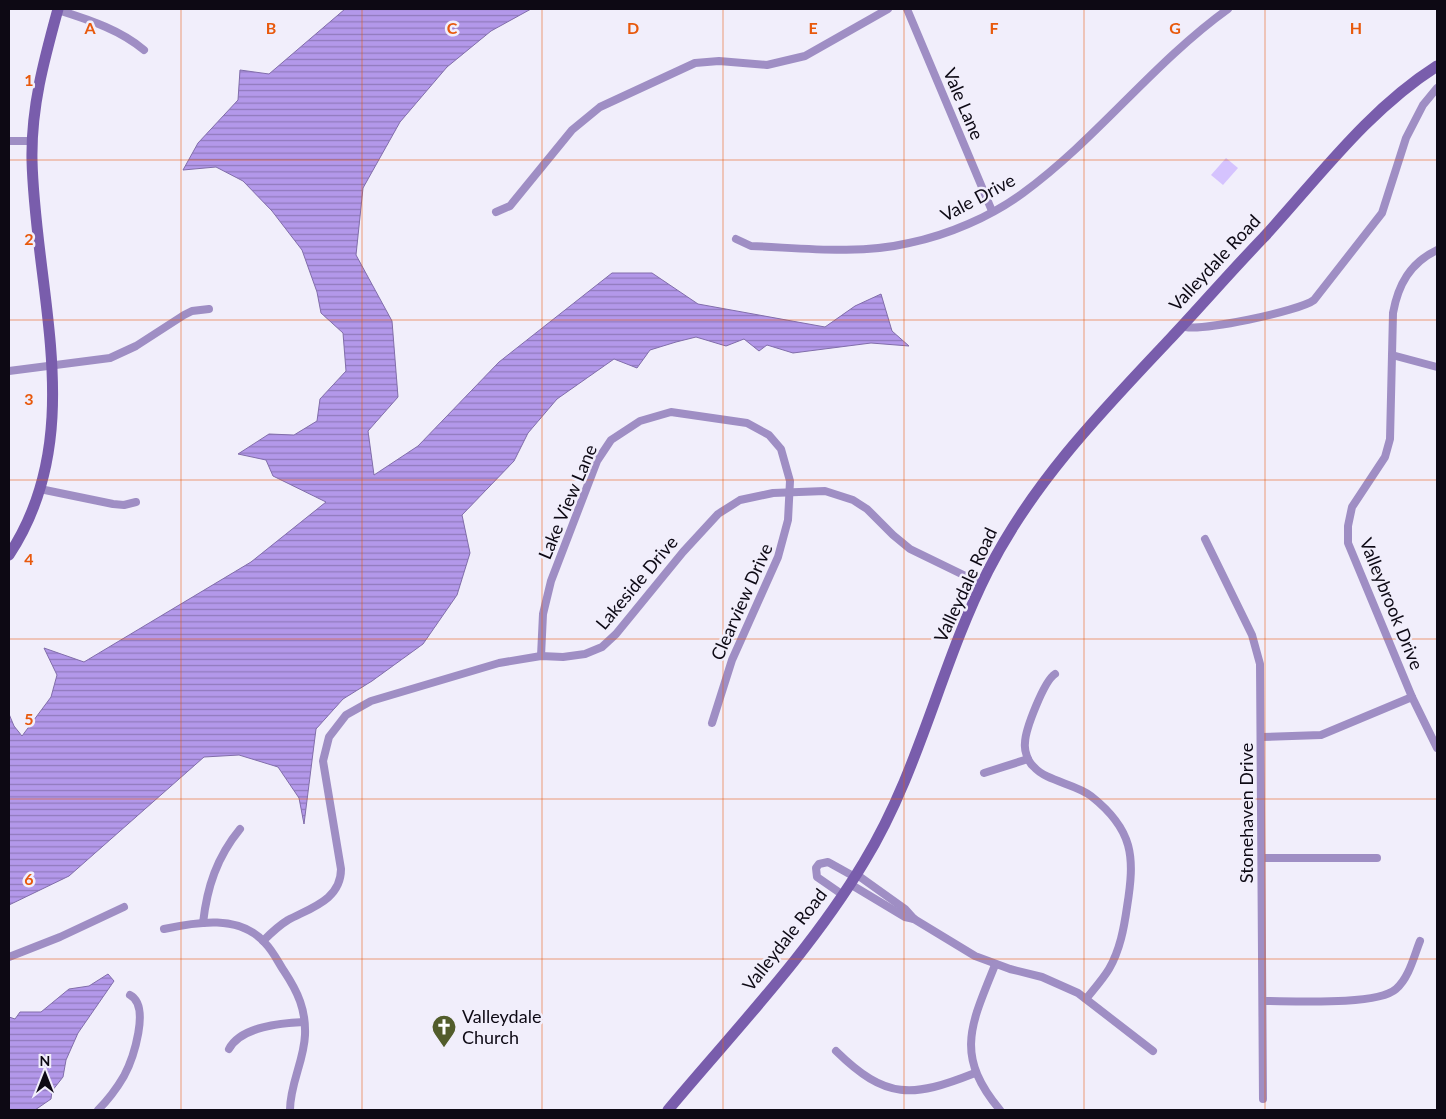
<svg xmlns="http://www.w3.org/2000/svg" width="1446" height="1119" font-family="Lato,sans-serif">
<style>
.pitch{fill:#d5c3fe}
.water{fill:url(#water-rules);stroke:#816daa}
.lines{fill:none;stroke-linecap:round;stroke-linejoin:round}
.street{stroke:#9f8ec4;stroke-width:8}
.secondary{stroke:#795dac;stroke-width:11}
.grid{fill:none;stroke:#e8590c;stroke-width:1;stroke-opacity:0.55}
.labels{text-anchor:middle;stroke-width:5;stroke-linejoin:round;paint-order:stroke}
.street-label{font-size:18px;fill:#0d0914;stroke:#f1eefb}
.poi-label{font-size:18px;fill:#0d0914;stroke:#f1eefb;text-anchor:start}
.grid-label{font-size:16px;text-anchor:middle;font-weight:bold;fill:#e8590c;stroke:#f1eefb;stroke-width:5;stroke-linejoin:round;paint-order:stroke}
</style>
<defs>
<pattern id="water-rules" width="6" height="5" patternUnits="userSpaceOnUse" patternTransform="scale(1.25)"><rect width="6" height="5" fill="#b398ea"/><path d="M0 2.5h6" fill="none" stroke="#907abc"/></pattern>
</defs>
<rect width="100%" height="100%" fill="#f1eefb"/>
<path class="pitch" d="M1226,158L1238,168L1223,185L1211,175Z"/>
<g class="water">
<path d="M345,9H531L491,31L447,67L400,122L363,188L356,255L392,321L398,397L368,431L374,475L418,446L499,362L612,273H652L698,304L825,327L855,306L881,294L892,331L909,346L871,343L793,353L767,345L759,351L744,339L726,346L696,337L676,342L650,350L637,368L614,359L557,399L528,433L514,461L462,515L470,553L457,595L423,644L372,681L343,699L316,729L304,824L299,798L278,767L239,755L204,757L69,876L9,905V714L14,726L22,736L51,697L57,675L44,648L84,662L251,562L326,502L273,476L266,460L238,454L269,434L294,435L317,421L320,399L346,371L343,333L321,313L317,292L302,250L272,211L243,181L216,167L183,170L198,143L238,100L240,70L269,74Z"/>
<path d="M108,974L114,981L78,1033L66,1060L63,1077L52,1091L51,1099L35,1110H9V1017L15,1019L20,1012H41L69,989L89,986Z"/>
</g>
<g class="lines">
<g class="street">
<path d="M907,9L992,211"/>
<path d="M58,10C89,20 119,29 144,50"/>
<path d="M9,141H32"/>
<path d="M496,212L510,206L572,130L600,107L695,63L719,61L767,65L805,56L888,9"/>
<path d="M736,239L751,246C802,248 858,255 909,243C948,235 990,217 1023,193C1097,139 1153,63 1228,9"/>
<path d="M1437,250C1410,263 1398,285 1393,313L1390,439L1385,457L1352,507L1348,526V543L1412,697L1437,748"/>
<path d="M1181,326C1197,333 1300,311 1314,300L1382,213L1406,138L1423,105L1437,88"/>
<path d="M1392,355L1437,367"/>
<path d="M9,371L110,358L136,346L184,315L192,311L209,309"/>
<path d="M40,489L113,504L124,505L136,502"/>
<path d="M1205,539L1252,635L1260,664L1263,1099"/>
<path d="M541,656L543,614L551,581L597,461L611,440L640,421L671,412L747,423L769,435L781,449L790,481L788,520L778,557L732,660L712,723"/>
<path d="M1055,674C1044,681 1025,730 1025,743C1024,751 1028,762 1034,767C1046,781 1076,784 1091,796C1134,830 1135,857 1127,907C1124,928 1120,950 1109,969C1103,979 1094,989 1086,999"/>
<path d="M1261,737L1321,735L1412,697"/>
<path d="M984,773L1028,759"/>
<path d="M1262,858H1377"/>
<path d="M856,874L905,909L914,919L975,956L1010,969L1042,977L1078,993L1153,1051"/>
<path d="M850,884L905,917L914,919"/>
<path d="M843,895L817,877L816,868L819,864L828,862L855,877"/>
<path d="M203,923C207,887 217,857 240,829"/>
<path d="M164,929C196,922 240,914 265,943C273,951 278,962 284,971C298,992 306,1010 305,1035C304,1061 290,1084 290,1110"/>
<path d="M263,941C271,933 278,926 288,920C310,908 341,900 341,869L323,761L329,737L346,715L371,701L499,663L541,656L563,657L585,654L602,647L616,634L683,552L718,514L740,500L773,493L825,491L853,500L867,509L893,535L910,549L982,584"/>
<path d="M9,957L60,937L124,907"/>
<path d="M995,965C971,1025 954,1055 1000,1110"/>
<path d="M1263,1001C1291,1001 1377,1006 1396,989C1409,978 1414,956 1420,941"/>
<path d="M229,1049C241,1026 282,1023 304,1022"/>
<path d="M836,1051C886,1100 912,1098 975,1073"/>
<path d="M98,1110C108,1100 117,1088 124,1076C133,1059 151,1006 130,995"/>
</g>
<g class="secondary">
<path d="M9,555C89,434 35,293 32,160C31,107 44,60 58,9"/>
<path d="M668,1110C735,1030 810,952 864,862C920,770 940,666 988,571C1033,482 1102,411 1170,339C1202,305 1232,270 1264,237C1319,177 1368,110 1437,66"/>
</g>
</g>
<path class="grid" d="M181,9V1110M362,9V1110M542,9V1110M723,9V1110M904,9V1110M1084,9V1110M1265,9V1110M9,160H1437M9,320H1437M9,480H1437M9,639H1437M9,799H1437M9,959H1437"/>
<defs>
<symbol id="church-pin" viewBox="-11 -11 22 30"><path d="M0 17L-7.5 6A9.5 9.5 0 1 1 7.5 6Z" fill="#525c2b" stroke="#f1eefb"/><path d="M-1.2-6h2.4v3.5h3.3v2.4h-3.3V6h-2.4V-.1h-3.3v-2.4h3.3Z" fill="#fff"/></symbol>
</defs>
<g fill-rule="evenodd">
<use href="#church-pin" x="430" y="1013" width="28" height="38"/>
</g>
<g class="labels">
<g class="street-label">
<text transform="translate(963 104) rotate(67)" y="6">Vale Lane</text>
<text transform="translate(978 198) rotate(-28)" y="6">Vale Drive</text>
<text transform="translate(1215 263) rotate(-47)" y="6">Valleydale Road</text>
<text transform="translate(568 502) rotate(-67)" y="6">Lake View Lane</text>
<text transform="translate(637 583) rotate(-50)" y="6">Lakeside Drive</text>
<text transform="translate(966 585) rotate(-65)" y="6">Valleydale Road</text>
<text transform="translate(742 602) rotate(-66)" y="6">Clearview Drive</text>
<text transform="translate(1391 604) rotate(68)" y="6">Valleybrook Drive</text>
<text transform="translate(1247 813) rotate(-90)" y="6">Stonehaven Drive</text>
<text transform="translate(785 940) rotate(-52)" y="6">Valleydale Road</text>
</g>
<g class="poi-label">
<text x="462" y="1023">Valleydale<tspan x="462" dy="21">Church</tspan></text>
</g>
</g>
<g class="grid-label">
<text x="90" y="34">A</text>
<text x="271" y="34">B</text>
<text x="452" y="34">C</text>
<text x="633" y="34">D</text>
<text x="813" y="34">E</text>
<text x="994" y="34">F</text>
<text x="1175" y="34">G</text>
<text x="1356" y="34">H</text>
<text x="29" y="86">1</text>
<text x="29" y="245">2</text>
<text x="29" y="405">3</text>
<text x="29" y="565">4</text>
<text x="29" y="725">5</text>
<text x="29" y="885">6</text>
</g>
<rect width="1446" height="1119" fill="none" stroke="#0d0914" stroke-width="20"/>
<g transform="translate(45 1074)" stroke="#f1eefb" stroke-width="4" paint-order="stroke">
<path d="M0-4L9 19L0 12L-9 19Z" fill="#0d0914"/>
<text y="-8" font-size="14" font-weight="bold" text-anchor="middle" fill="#0d0914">N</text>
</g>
</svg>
